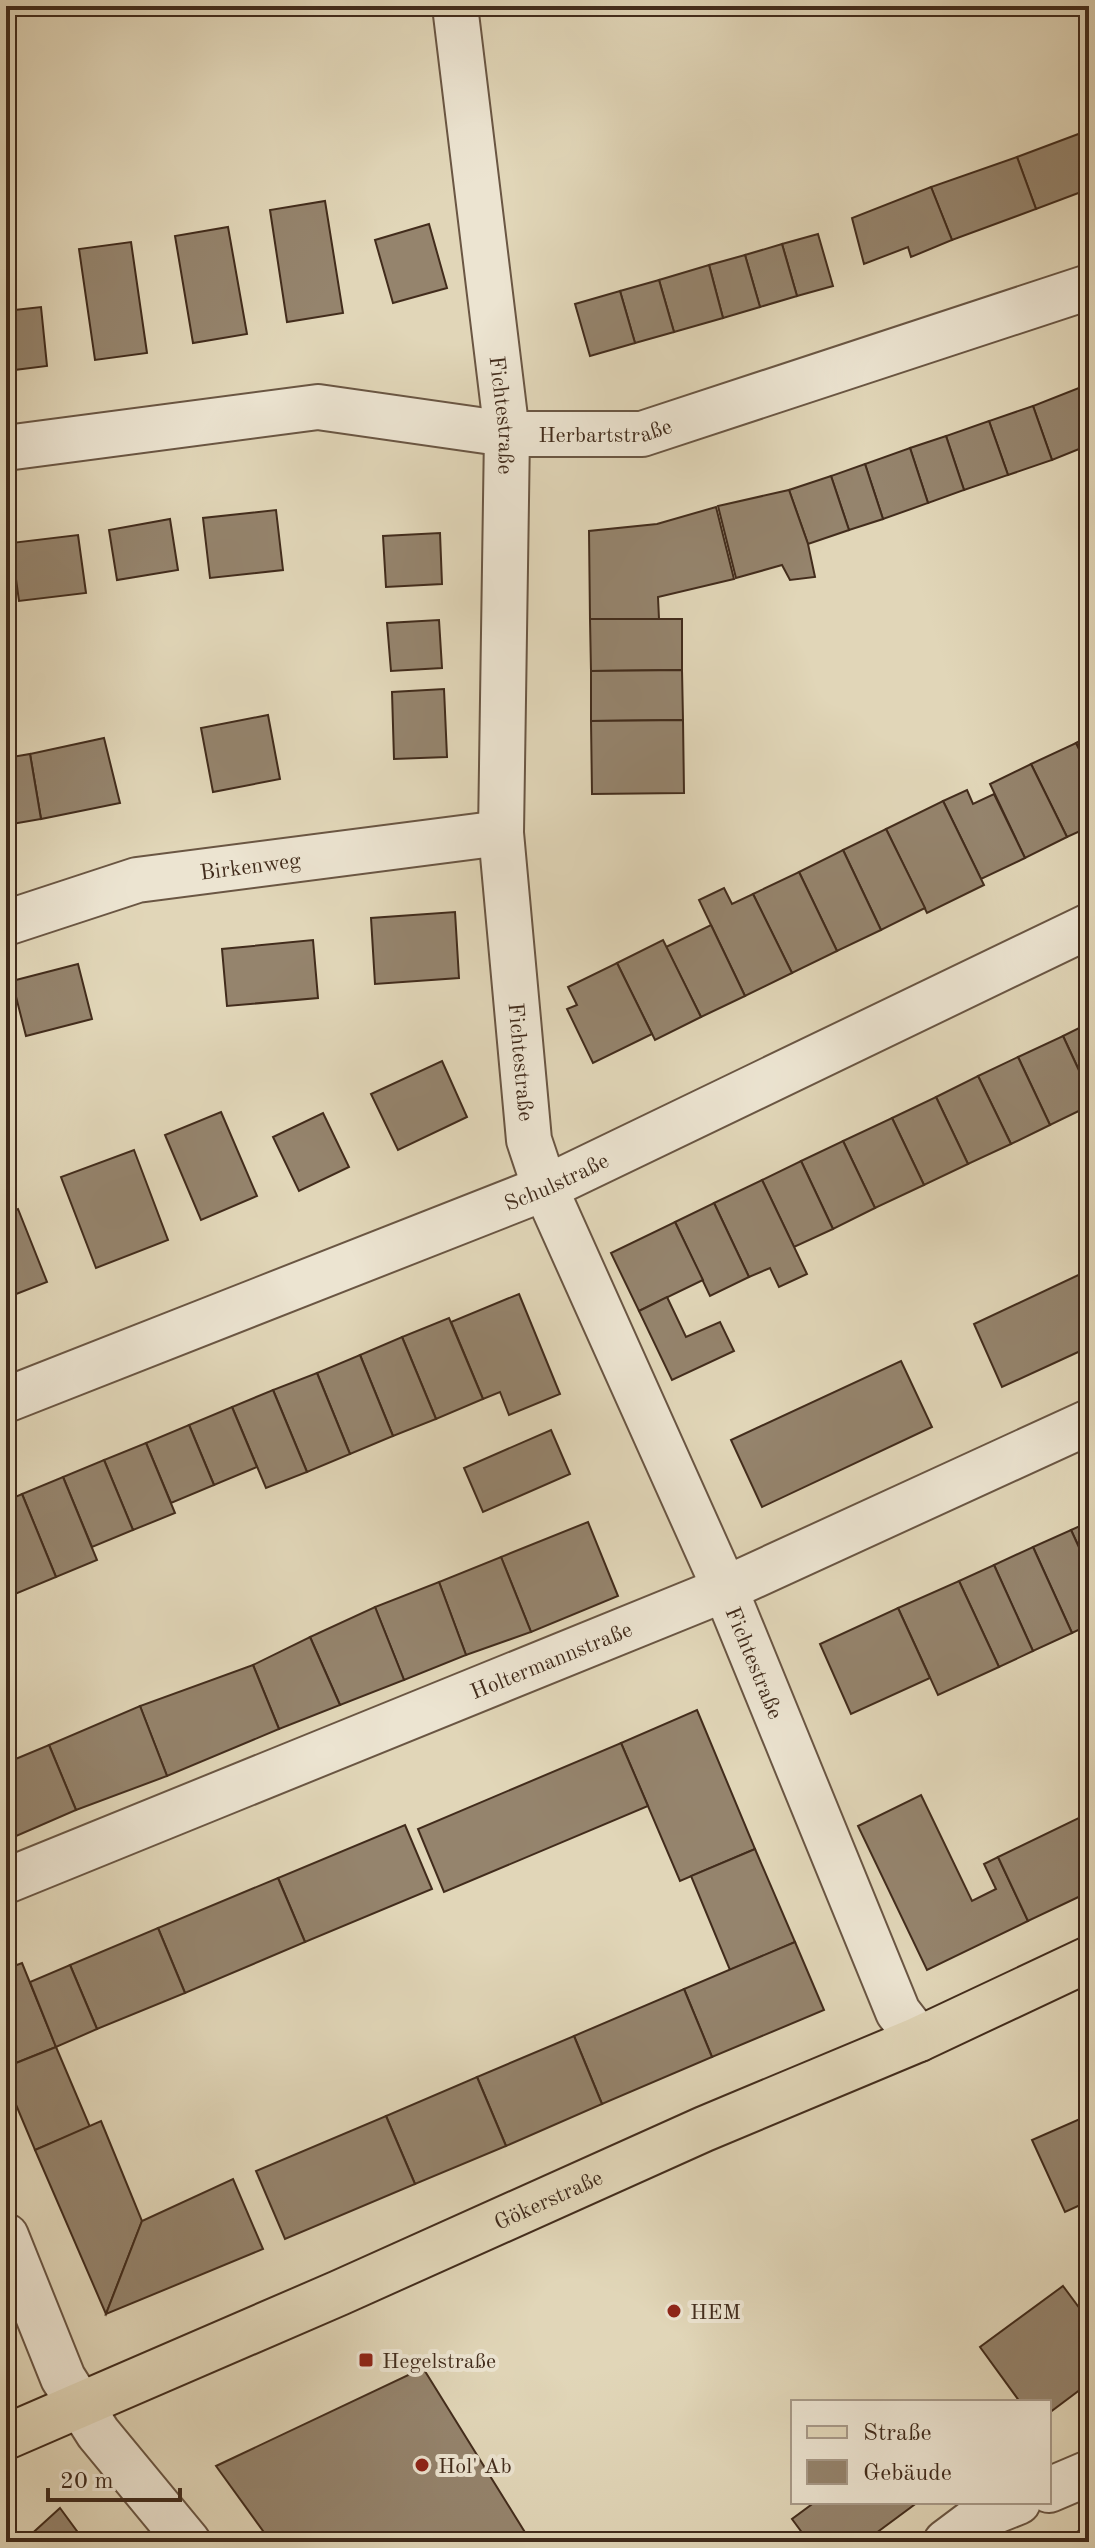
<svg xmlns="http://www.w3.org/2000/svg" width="1095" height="2548" font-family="'Old Standard TT',serif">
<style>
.building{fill:#95846d;stroke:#422c1c;stroke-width:2}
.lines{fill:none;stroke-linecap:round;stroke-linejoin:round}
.minor-casing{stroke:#6a5643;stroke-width:48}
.major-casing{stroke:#422c1c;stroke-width:48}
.minor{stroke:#ece4d1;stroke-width:44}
.major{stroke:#e1d6b8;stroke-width:44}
.poi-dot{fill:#8f2418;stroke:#ece4d1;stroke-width:3}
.labels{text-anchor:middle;stroke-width:8;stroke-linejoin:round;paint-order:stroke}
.street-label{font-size:22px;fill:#422c1c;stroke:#ece4d1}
.poi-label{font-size:22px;fill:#422c1c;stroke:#ece4d1;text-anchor:start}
</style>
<rect width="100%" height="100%" fill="#e1d6b8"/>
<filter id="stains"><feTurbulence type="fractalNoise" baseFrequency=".0025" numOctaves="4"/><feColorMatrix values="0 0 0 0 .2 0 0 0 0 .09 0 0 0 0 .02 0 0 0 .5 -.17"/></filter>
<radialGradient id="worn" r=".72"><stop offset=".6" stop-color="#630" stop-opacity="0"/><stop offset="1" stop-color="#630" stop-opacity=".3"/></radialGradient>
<g class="building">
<path d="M1089,130V189L1036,209L1017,157Z"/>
<path d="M1017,157L1036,209L952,240L931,187Z"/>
<path d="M931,187L952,240L911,257L908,247L864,264L852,218Z"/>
<path d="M325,201L343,313L287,322L270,210Z"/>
<path d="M429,224L447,288L393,303L375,240Z"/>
<path d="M228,227L247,334L193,343L175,236Z"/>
<path d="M818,234L833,286L797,296L782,244Z"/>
<path d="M131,242L147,353L95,360L79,249Z"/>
<path d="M782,244L797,296L760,307L745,255Z"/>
<path d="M745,255L760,307L723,318L709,265Z"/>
<path d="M709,265L723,318L674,332L659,280Z"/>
<path d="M659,280L674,332L635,343L620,291Z"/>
<path d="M620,291L635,343L590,356L575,304Z"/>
<path d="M41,307L47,366L6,371V311Z"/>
<path d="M1089,384V445L1052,460L1033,406Z"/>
<path d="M1033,406L1052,460L1008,475L989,421Z"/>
<path d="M989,421L1008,475L964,490L946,436Z"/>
<path d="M946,436L964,490L928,503L910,448Z"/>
<path d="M910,448L928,503L883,519L865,464Z"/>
<path d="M865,464L883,519L849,530L831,476Z"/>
<path d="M831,476L849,530L808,544L789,490Z"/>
<path d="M789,490L808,544L815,577L790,580L782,565L736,578L718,506Z"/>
<path d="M716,507L734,579L658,597L659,619H590L589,531L657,524Z"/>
<path d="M276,510L283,570L210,578L203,518Z"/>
<path d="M170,519L178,570L117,580L109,530Z"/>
<path d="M440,533L442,584L386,587L383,536Z"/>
<path d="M78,535L86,593L19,601L11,543Z"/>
<path d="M590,619H682V670L591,671Z"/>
<path d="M439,620L442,668L391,671L387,623Z"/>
<path d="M682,670L683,720L591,721V671Z"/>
<path d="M444,689L447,757L394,759L392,692Z"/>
<path d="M268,715L280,779L213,792L201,728Z"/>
<path d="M683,720L684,793L592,794L591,721Z"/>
<path d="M1089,736V770L1076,743Z"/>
<path d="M104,738L120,803L41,819L30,754Z"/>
<path d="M1076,743L1089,770V827L1067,837L1031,764Z"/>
<path d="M30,754L41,819L6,825V758Z"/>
<path d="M1031,764L1067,837L1025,858L990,784Z"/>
<path d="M967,790L973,804L994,794L1025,858L981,879L943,801Z"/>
<path d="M943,801L984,885L927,913L886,829Z"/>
<path d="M886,829L925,908L881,930L843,850Z"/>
<path d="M843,850L881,930L837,951L799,872Z"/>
<path d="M799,872L837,951L792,973L753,894Z"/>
<path d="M724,888L732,904L753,894L792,973L745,996L699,900Z"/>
<path d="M455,912L459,978L375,984L371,918Z"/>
<path d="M711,925L745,996L701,1017L666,947Z"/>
<path d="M313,940L318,998L227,1006L222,949Z"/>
<path d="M663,940L701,1017L655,1040L617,963Z"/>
<path d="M617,963L652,1034L593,1063L567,1009L577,1005L568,987Z"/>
<path d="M78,964L92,1019L26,1036L12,981Z"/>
<path d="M1089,1023V1092L1063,1036Z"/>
<path d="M1063,1036L1089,1092V1106L1050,1125L1018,1057Z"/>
<path d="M1018,1057L1050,1125L1011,1144L978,1076Z"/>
<path d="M442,1061L467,1117L398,1150L371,1094Z"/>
<path d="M978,1076L1011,1144L968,1164L936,1097Z"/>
<path d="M936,1097L968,1164L924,1185L892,1118Z"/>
<path d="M221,1112L257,1196L201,1220L165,1135Z"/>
<path d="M323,1113L349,1167L299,1191L273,1137Z"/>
<path d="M892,1118L924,1185L875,1208L843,1141Z"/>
<path d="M843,1141L875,1208L833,1229L801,1161Z"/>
<path d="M134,1150L168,1240L96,1268L61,1177Z"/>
<path d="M801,1161L833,1229L794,1247L762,1180Z"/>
<path d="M762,1180L807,1274L779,1287L770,1268L749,1277L714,1203Z"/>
<path d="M714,1203L749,1277L710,1296L675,1222Z"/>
<path d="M18,1209L47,1282L6,1298V1214Z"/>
<path d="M675,1222L703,1280L639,1311L611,1253Z"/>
<path d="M1089,1270V1347L1002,1387L974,1324Z"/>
<path d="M519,1294L560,1394L509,1415L500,1392L483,1399L451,1322Z"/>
<path d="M667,1297L686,1337L720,1322L734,1351L672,1380L639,1311Z"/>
<path d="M449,1318L483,1399L436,1419L402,1337Z"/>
<path d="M402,1337L436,1419L393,1436L360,1355Z"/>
<path d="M360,1355L393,1436L350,1454L317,1373Z"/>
<path d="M901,1361L932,1427L762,1507L731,1440Z"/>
<path d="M317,1373L350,1454L307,1472L273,1390Z"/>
<path d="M273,1390L307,1472L266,1488L232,1407Z"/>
<path d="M232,1407L257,1467L214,1485L189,1425Z"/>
<path d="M189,1425L214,1485L171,1503L146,1443Z"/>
<path d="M551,1430L570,1474L483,1512L464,1468Z"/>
<path d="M146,1443L175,1513L133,1530L104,1460Z"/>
<path d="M104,1460L133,1530L92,1547L63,1477Z"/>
<path d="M63,1477L97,1560L56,1577L22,1494Z"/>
<path d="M22,1494L56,1577L15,1594L6,1575V1501Z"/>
<path d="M588,1522L618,1596L531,1632L501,1557Z"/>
<path d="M1089,1522V1569L1071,1530Z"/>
<path d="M1071,1530L1089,1569V1625L1072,1633L1033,1547Z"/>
<path d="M1033,1547L1072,1633L1033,1651L994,1565Z"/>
<path d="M501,1557L531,1632L466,1655L439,1582Z"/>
<path d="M994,1565L1033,1651L999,1667L959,1581Z"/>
<path d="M959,1581L999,1667L938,1695L898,1608Z"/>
<path d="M439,1582L466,1655L404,1680L375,1607Z"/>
<path d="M375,1607L404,1680L340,1705L310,1637Z"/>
<path d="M898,1608L930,1678L851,1714L820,1644Z"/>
<path d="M310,1637L340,1705L279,1729L253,1665Z"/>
<path d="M253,1665L279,1729L167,1776L140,1706Z"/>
<path d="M140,1706L167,1776L76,1810L49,1745Z"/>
<path d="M697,1710L755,1849L680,1881L621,1743Z"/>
<path d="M621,1743L648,1806L444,1892L418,1829Z"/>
<path d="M49,1745L76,1810L7,1840L6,1763Z"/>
<path d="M921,1795L972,1901L996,1889L984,1864L998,1857L1028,1921L927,1970L858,1826Z"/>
<path d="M1089,1813V1892L1028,1921L998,1857Z"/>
<path d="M405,1825L432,1889L305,1942L278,1878Z"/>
<path d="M755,1849L795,1942L730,1970L691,1876Z"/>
<path d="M278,1878L305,1942L185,1993L158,1928Z"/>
<path d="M158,1928L185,1993L97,2029L70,1965Z"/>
<path d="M795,1942L824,2010L712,2057L684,1989Z"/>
<path d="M22,1963L56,2047L6,2067V1969Z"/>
<path d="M70,1965L97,2029L56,2047L30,1982Z"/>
<path d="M684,1989L712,2057L602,2104L574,2036Z"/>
<path d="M574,2036L602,2104L506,2146L477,2077Z"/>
<path d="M56,2047L90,2127L35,2150L6,2081V2067Z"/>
<path d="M477,2077L506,2146L415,2184L386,2116Z"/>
<path d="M1089,2115V2201L1065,2212L1032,2140Z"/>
<path d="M386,2116L415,2184L285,2239L256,2171Z"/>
<path d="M101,2121L142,2221L106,2314L35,2150Z"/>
<path d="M233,2179L263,2249L106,2314L142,2221Z"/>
<path d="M1063,2286L1089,2321V2383L1049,2413V2402H1020L980,2347Z"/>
<path d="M423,2368L531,2542H271L216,2466Z"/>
<path d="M815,2502H918L864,2542H809L792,2519Z"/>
<path d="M60,2508L85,2542H23L26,2539Z"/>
<path d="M1089,2523V2542H1064Z"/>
</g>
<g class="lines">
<defs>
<g id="minor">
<path id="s1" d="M455,6L507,434L501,833L529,1140L545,1188L725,1589L898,2012L919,2039"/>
<path id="s2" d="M6,448L318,407L507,434H642L1089,287"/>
<path id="s3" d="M6,923L137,880L501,833"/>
<path id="s4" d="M6,1400L545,1188L1089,926"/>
<path id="s5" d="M6,1881L725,1589L1089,1422"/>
<path d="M6,2236L63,2378L98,2433L188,2542"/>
<path d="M1049,2490L1089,2473"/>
<path d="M946,2542L978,2518L1018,2502"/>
</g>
<g id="major">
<path id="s6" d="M6,2437L339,2293L704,2129L919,2039L1089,1959"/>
</g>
</defs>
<use href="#minor" class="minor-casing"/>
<use href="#major" class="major-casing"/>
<use href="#minor" class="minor"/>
<use href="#major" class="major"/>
</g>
<g class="poi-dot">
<circle cx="674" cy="2311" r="8"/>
<rect x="358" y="2352" width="16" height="16" rx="4"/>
<circle cx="422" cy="2465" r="8"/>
</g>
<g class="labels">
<g class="street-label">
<text dy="8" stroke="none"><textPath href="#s1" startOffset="412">Fichtestraße</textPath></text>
<text dy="8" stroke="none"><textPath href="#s2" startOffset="604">Herbartstraße</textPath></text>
<text dy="8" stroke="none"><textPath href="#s3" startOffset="252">Birkenweg</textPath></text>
<text dy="8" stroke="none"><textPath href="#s1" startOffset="1060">Fichtestraße</textPath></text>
<text dy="8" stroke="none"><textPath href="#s4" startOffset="592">Schulstraße</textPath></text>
<text dy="8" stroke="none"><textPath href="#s5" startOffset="588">Holtermannstraße</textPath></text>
<text dy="8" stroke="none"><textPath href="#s1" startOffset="1708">Fichtestraße</textPath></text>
<text dy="8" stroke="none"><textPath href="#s6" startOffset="592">Gökerstraße</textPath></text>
</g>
<g class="poi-label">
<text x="690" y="2319">HEM</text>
<text x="382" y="2368">Hegelstraße</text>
<text x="438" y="2473">Hol' Ab</text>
</g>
</g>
<rect width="1095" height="2548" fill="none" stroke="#e1d6b8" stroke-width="32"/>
<rect x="8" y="8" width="1079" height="2532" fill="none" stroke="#422c1c" stroke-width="4"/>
<rect x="16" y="16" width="1063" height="2516" fill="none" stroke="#422c1c" stroke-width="2"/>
<rect x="791" y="2400" width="260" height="104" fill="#ece4d1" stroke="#a89a89" stroke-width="2"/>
<rect x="807" y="2426" width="40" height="12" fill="#e1d6b8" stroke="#a89a89" stroke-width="2"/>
<text x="863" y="2440" font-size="24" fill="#422c1c">Straße</text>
<rect x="807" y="2460" width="40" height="24" fill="#95846d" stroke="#a89a89" stroke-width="2"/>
<text x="863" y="2480" font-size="24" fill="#422c1c">Gebäude</text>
<path d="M48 2488v12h132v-12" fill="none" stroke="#422c1c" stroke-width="4"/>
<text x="60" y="2488" font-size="24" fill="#422c1c" stroke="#ece4d1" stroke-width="6" paint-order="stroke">20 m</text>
<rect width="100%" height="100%" filter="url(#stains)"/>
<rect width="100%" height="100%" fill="url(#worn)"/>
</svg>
